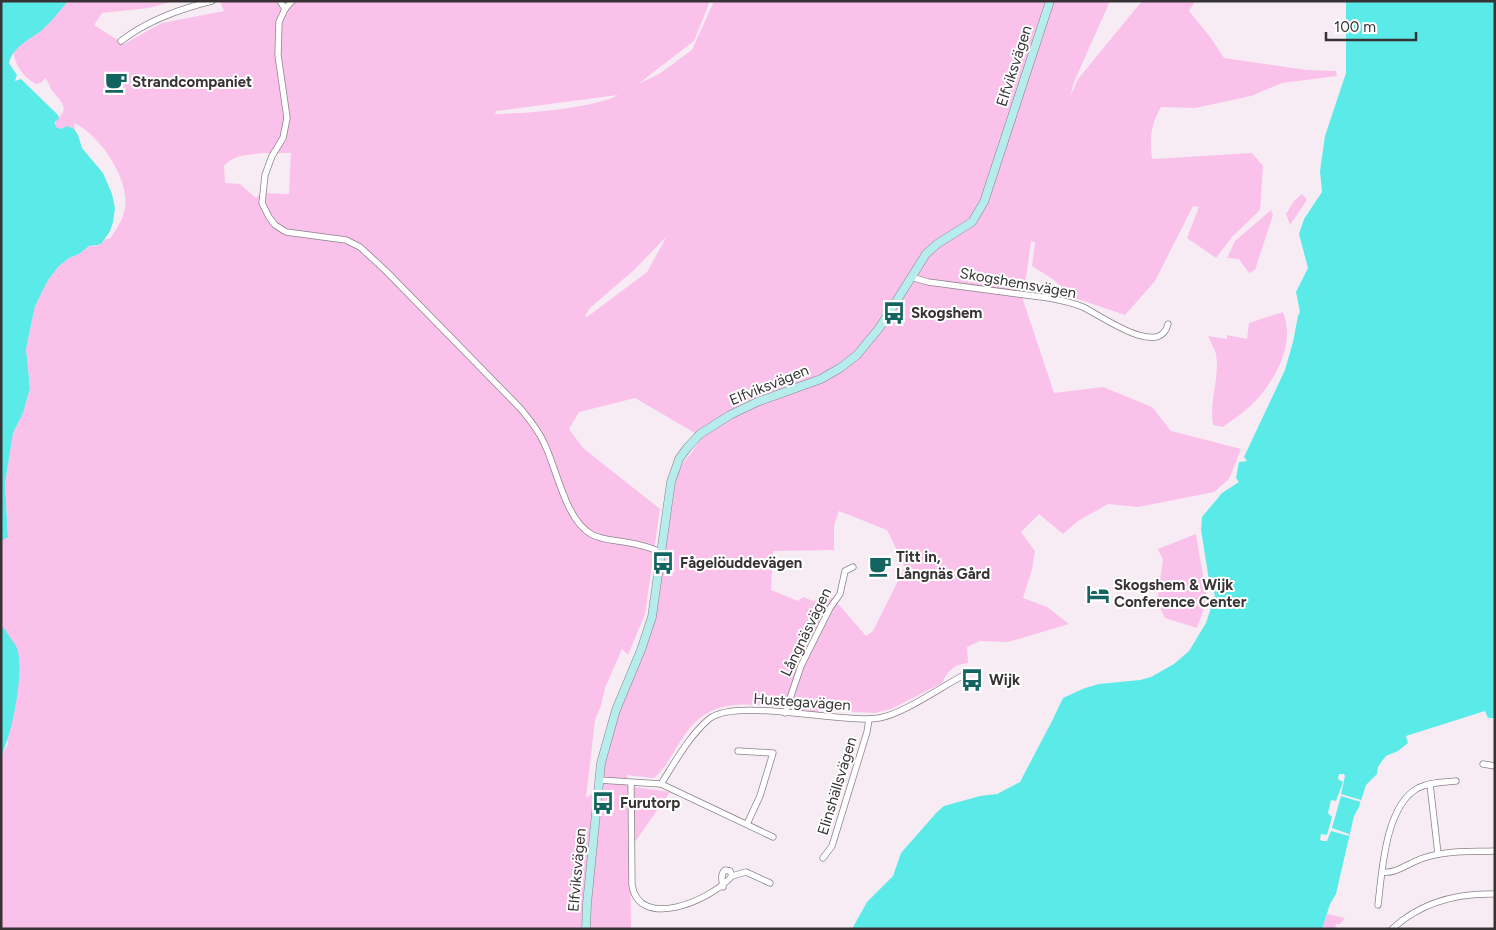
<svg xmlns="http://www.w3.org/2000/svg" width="1496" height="930" font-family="Figtree,sans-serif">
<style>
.green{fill:#fac1eb;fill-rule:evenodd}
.water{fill:#5aebe8}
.pier{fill:#f7ecf4}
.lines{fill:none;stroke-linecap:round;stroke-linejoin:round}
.street-casing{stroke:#8b8289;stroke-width:7}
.secondary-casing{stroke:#8b8289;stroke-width:9}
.street{stroke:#fff;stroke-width:5.5}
.secondary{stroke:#b6eceb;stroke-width:8}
.labels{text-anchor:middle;stroke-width:4;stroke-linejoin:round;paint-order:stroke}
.street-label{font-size:15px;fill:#373335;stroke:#fff}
.poi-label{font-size:15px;font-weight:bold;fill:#373335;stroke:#fff;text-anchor:start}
</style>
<rect width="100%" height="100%" fill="#f7ecf4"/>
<g class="green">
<path d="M68,1H173L149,8L102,13L94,25L124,44L162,23L224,11L220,1H710L694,41L638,84L659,74L692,50L714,1H1110L1074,82L1070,97L1078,79L1142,1H1195L1189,11L1211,38L1224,58L1307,70L1336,71L1337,76L1282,83L1251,96L1195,108L1161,107C1150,127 1150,137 1152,159L1252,153L1263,166L1260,210L1232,237L1216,258L1187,238L1199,207L1193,206L1155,281L1125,315L1072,297L1054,280L1032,266L1035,242L1031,241L1023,300L1054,393L1103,387L1152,407L1171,431L1241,449L1229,479L1214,492L1138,507L1108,504L1078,521L1063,534L1039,514L1021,532L1035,551L1032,569L1023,598L1047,607L1069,624L1008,642L980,641L967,647L968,663C955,664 947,671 942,683L891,709L875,713L819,710V713L793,711V708C752,705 713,695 686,733C675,748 668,766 654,778L627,775V786L670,792L630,849L631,929H1V756L8,744L4,628H1V541L8,536L5,484L13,433L23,413L30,388L26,349L35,306L48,280L59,266L69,258L79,254L89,246C96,247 101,245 106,239H110C116,230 123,220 125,208C130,179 99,134 74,123L75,131L67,126L61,129L56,127V120C72,108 59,100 51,89C49,85 48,81 45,78L41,83L36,84C23,77 16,66 13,52L18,47L44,28ZM618,95C596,108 522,114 495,114L496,111ZM264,153H291L289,194L262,193L256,198L240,184L225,183L224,166C233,154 250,155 264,153ZM667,236L647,272L587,317L585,316L590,308L634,270ZM635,398L695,433L701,440L680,467L676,479L655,621L611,732L604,756L601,788L586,798L595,720L601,706L605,688L622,649L628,655L645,614L660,509L583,448L569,429L579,412ZM839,511L887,530L905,567L873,631L866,636L833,598L813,601L803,597L798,601L771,590L773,551L834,550V526Z"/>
<path d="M1302,194L1307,200L1290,225L1286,214L1294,201Z"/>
<path d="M1271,210L1273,215L1255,270L1249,273L1239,259L1227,258L1235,241Z"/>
<path d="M1283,312C1295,341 1278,375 1259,397C1249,409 1235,418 1223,427L1213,425C1209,401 1220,377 1216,354C1214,348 1210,341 1208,336L1227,339V335L1247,339L1249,323Z"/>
<path d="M1196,534L1207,600L1197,628L1165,618L1157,602L1163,560L1158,549Z"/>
<path d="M1327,914L1345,918L1340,924H1336L1335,929H1322Z"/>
</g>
<g class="water">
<path d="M1,1H68C60,10 53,20 44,28C32,40 14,44 9,63L17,75L15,81L21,79L58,115L59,118L55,122L56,127L61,129L67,126L74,129L78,135L82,148L103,173L112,194L115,208L113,222L110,231L102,243L98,245L89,246L79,254L69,258L59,266L48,280L35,306L26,349L30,388L23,413L13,433L5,484L8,537L1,541Z"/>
<path d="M1346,1H1495V718H1488L1485,711L1406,736L1408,743L1398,751L1386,756L1382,761L1378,767L1377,774L1366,785L1359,807L1354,816L1336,894L1330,904L1322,929H852L867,902L893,876L901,853L937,812L944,806L980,796L997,794L1020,782L1052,721L1063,698L1085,688L1099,684L1140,680L1151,677L1174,664L1189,651L1206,623L1215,595L1209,580L1201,530L1202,517L1222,493L1239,482L1236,478L1239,462L1247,461L1244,457L1285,370L1293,342L1298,316L1300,312L1296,292L1308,268L1299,234L1304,219L1322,192L1320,171L1325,136L1346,73Z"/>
<path d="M1,628H4C8,635 14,642 17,648C25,670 12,736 1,756Z"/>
</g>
<path class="pier" d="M1339,774H1344L1345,776L1341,794L1361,800V802L1341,796L1332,828L1349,834V836L1331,831L1327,841H1323L1320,840L1321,834L1327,835L1332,817L1328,813L1331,800L1336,801L1343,782L1338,779Z"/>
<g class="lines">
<defs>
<g id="street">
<path d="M280,1L285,9"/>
<path d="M292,1L285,9L279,22L278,55L287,118L283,138L272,156L265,175L262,203L269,217L275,225L286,232L346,240L360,247L386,271L520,408C529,419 538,429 544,443C557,469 565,519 591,534C601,540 614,540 625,542C638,544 650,547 662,553"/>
<path d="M121,41C148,20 179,9 212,1"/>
<path d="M911,277L928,282L1049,298C1060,300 1073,303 1083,307C1100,315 1160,359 1168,324"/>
<path d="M785,713L801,666L830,608L840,594L845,571L853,567"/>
<path d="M738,751L773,753L760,796L747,824"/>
<path d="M1483,764L1495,766"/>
<path d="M599,780L661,784L773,837"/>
<path d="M631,783L632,885C639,930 709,902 732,876L730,871L725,870C720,874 722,881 723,887"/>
<path d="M661,784C675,762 689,736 709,719C736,697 840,724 879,718C903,714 941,687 964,675"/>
<path d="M1430,784L1438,854"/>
<path d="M823,858L832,846L867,732L869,719"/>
<path d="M1383,872C1394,874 1406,865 1416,861C1439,850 1469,852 1495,851"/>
<path d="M732,876L746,872L770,883"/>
<path d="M1378,905C1382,872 1385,806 1418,788C1430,782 1444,782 1456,781"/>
<path d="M1392,929C1421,902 1457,893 1495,894"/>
</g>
<path id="secondary" d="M586,929L587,904L601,763L616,710L641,650L652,617L671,482L679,459L687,448L700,434L730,415L757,402L821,379L840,368L857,355L880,327L926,254L937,244L972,222L984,202L1050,1"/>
</defs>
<use href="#street" class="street-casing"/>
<use href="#secondary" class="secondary-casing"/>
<use href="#street" class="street"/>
<use href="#secondary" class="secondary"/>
</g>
<defs>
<symbol id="cafe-bare" viewBox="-9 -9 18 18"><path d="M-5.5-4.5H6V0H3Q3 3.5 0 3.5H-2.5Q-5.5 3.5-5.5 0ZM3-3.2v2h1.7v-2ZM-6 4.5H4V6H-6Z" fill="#136361" stroke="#fff" stroke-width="2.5" paint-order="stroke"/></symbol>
<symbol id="bus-bare" viewBox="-9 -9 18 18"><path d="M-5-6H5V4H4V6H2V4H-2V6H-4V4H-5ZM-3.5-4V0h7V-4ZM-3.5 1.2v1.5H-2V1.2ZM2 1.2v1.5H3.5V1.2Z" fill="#136361" stroke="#fff" stroke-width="2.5" paint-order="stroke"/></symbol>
<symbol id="hotel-bare" viewBox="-9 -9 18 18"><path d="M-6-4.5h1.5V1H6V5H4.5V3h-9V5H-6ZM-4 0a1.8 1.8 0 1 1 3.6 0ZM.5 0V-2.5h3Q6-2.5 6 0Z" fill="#136361" stroke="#fff" stroke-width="2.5" paint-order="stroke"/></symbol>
</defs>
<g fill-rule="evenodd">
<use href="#cafe-bare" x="100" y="66" width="32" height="32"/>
<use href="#bus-bare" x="878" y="297" width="32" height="32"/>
<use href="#bus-bare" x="647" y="547" width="32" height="32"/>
<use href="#cafe-bare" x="864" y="550" width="32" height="32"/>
<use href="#hotel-bare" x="1082" y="578" width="32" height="32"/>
<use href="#bus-bare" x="956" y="664" width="32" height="32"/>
<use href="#bus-bare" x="587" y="787" width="32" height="32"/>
</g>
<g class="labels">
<g class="street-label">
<text transform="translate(1014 66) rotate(-72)" y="5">Elfviksvägen</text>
<text transform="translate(1018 283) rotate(10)" y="5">Skogshemsvägen</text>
<text transform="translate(769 385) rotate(-22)" y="5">Elfviksvägen</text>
<text transform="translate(806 632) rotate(-64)" y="5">Långnäsvägen</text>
<text transform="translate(802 702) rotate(4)" y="5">Hustegavägen</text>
<text transform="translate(837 786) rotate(-73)" y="5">Elinshällsvägen</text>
<text transform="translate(577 870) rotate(-85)" y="5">Elfviksvägen</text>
</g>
<g class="poi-label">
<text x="132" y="87">Strandcompaniet</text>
<text x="911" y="318">Skogshem</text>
<text x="896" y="562">Titt in,<tspan x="896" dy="17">Långnäs Gård</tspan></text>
<text x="680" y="568">Fågelöuddevägen</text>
<text x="1114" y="590">Skogshem &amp; Wijk<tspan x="1114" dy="17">Conference Center</tspan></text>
<text x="989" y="685">Wijk</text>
<text x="620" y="808">Furutorp</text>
</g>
</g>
<rect width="1496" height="930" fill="none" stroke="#373335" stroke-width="5"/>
<path d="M1326 32v8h90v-8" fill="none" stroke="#373335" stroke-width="2.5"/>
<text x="1334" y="32" font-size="15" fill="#373335" stroke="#ffffff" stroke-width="4" paint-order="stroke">100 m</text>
</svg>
